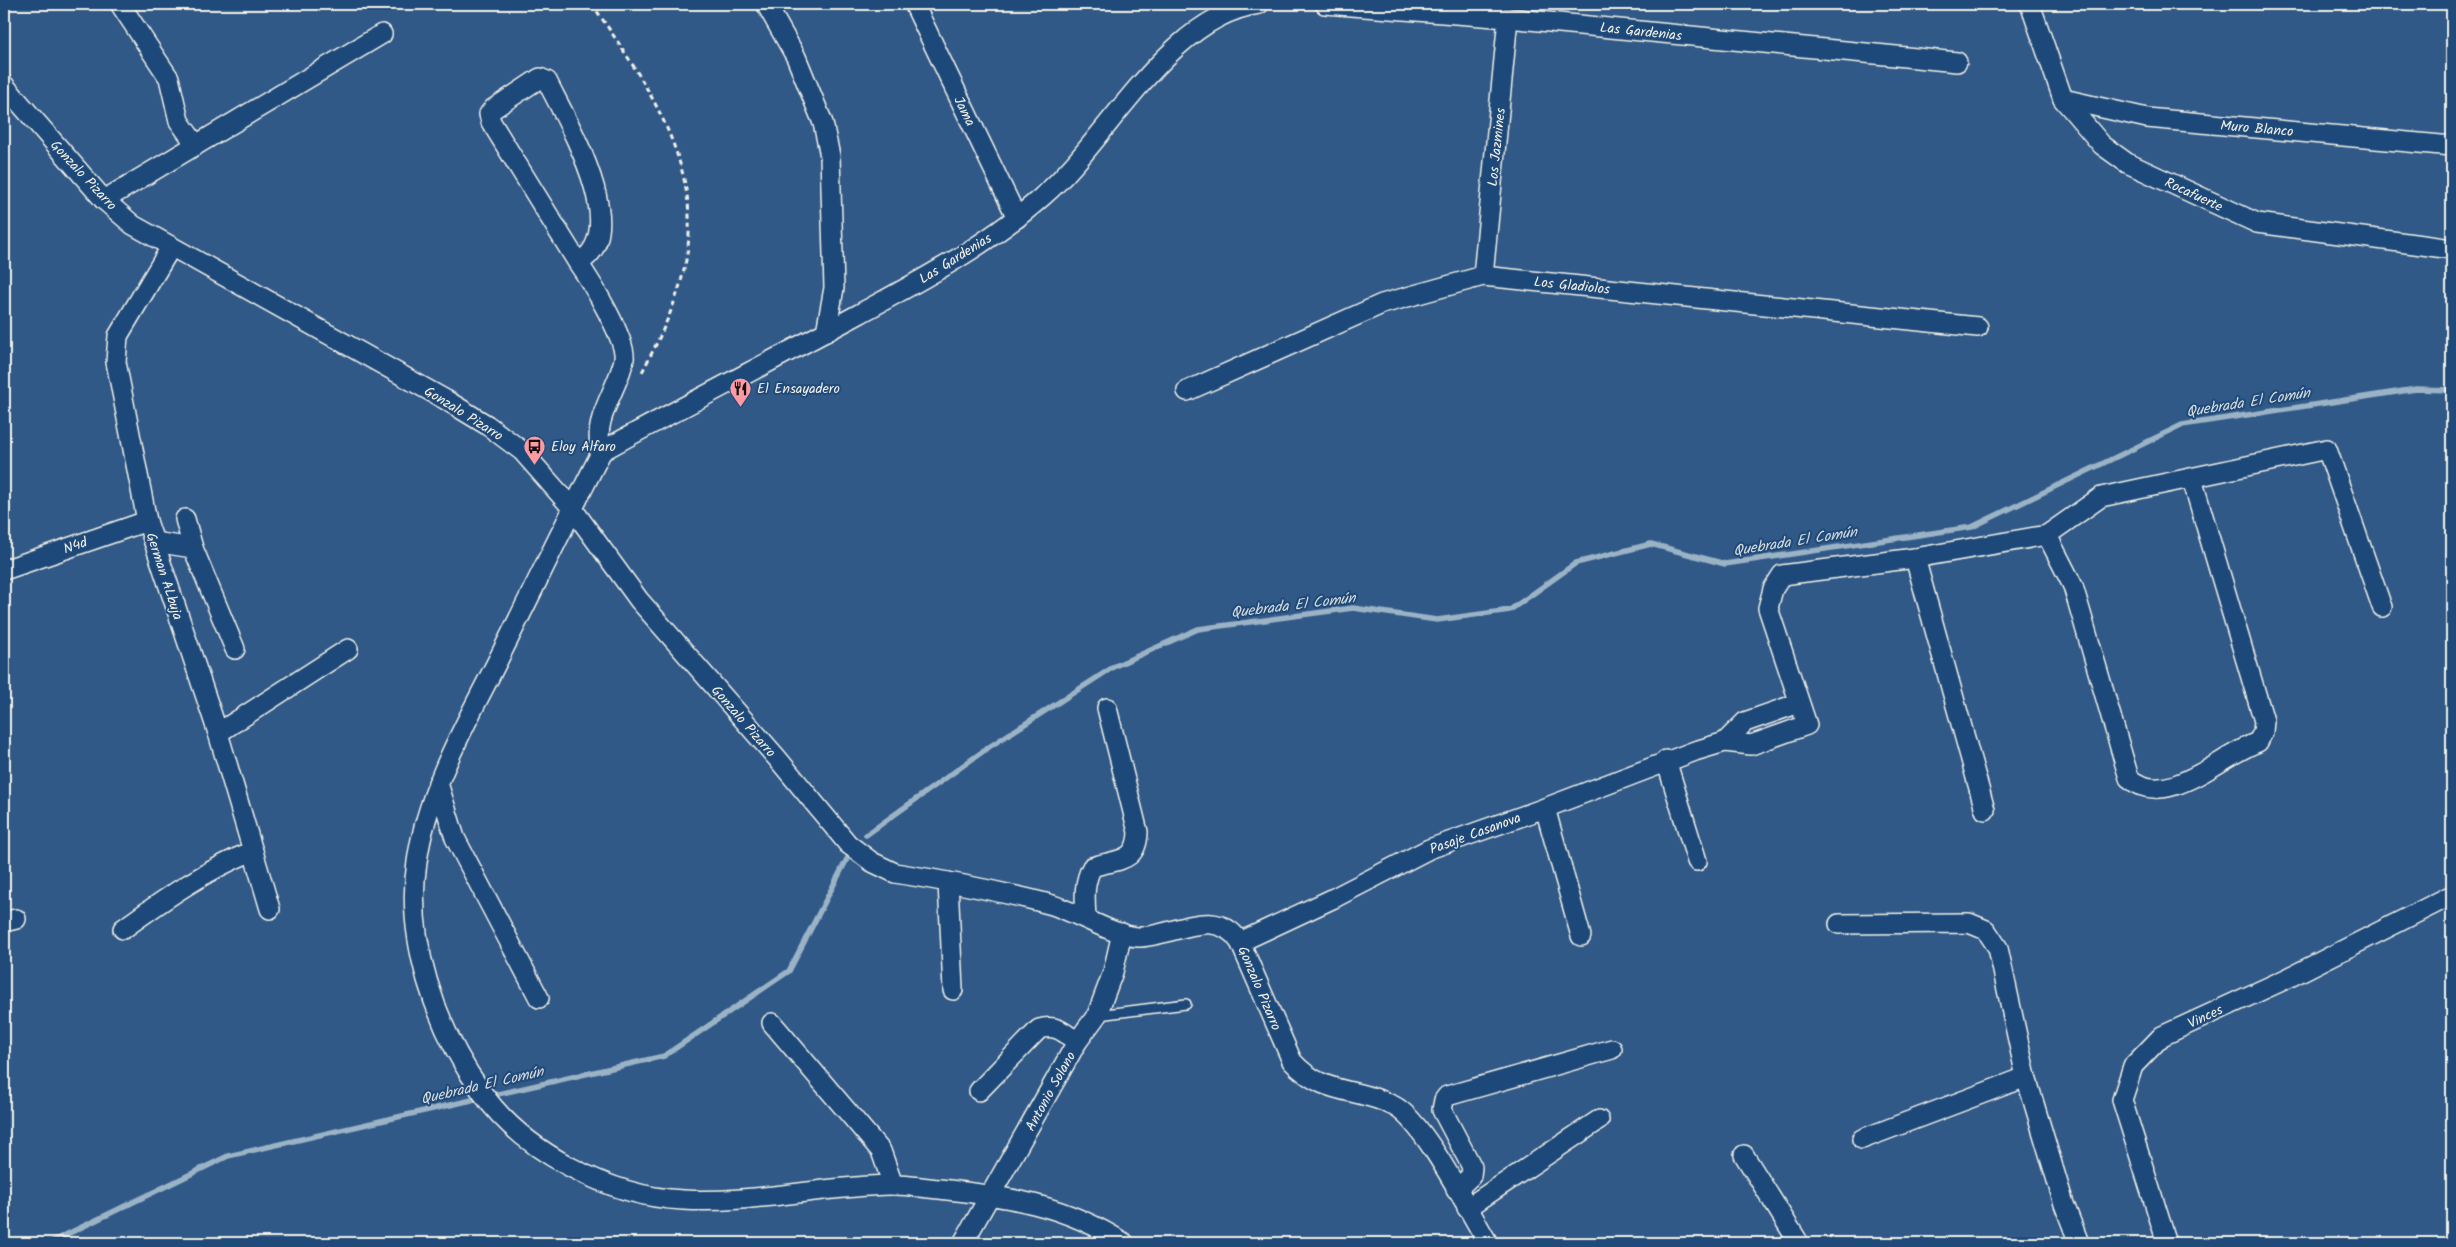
<svg xmlns="http://www.w3.org/2000/svg" width="2456" height="1247" font-family="Kalam,sans-serif">
<style>
.lines{fill:none;stroke-linecap:round;stroke-linejoin:round}
.stream{stroke:#9bb3c5;stroke-width:5.5}
.lane-casing{stroke:#f4f1e8;stroke-width:12}
.street-casing{stroke:#f4f1e8;stroke-width:22}
.path{stroke:#f4f1e8;stroke-width:3;stroke-dasharray:5 4;stroke-linecap:butt}
.lane{stroke:#1f4a7a;stroke-width:9}
.street{stroke:#1f4a7a;stroke-width:19}
.labels{text-anchor:middle;stroke-width:4;stroke-linejoin:round;paint-order:stroke}
.street-label{font-size:14px;fill:#f4f1e8;stroke:#1f4a7a}
.poi-label{font-size:14px;fill:#f4f1e8;stroke:#1f4a7a;text-anchor:start}
.water-label{font-size:15px;font-style:italic;fill:#d6dcdc;stroke:#1f4a7a}
</style>
<rect width="100%" height="100%" fill="#305988"/>
<filter id="ink" filterUnits="userSpaceOnUse"><feTurbulence type="fractalNoise" baseFrequency=".02" numOctaves="2"/><feDisplacementMap in="SourceGraphic" scale="10" xChannelSelector="R" yChannelSelector="G"/><feConvolveMatrix kernelMatrix="1 2 1 2 8 2 1 2 1" color-interpolation-filters="sRGB"/></filter>
<g filter="url(#ink)">
<g class="lines">
<g class="stream">
<path d="M866,835L989,747L1115,666L1198,629L1353,608L1437,620L1510,610L1576,563L1651,544L1725,564L1972,527L2182,425L2416,389L2452,390"/>
<path d="M49,1243L228,1156L664,1056L789,971L847,859"/>
</g>
<defs>
<path id="lane" d="M1098,1015L1186,1004"/>
<g id="street">
<path d="M120,4L169,78L179,121L196,145"/>
<path d="M766,4L796,57L823,123L830,156L834,288L826,332"/>
<path d="M914,4L1017,218"/>
<path d="M1325,4L1508,18L1957,62"/>
<path d="M2030,4L2063,99L2102,145L2127,163L2257,223L2452,249"/>
<path d="M4,85L104,200L133,225L446,400L487,425L522,451L572,508L639,600L777,758L848,844L872,862L895,873C946,881 999,891 1049,904C1075,911 1113,936 1138,937C1173,937 1215,904 1240,942L1292,1061C1324,1097 1356,1086 1394,1106C1425,1122 1468,1210 1488,1243"/>
<path d="M2063,99L2147,118L2452,146"/>
<path d="M104,200L382,34"/>
<path d="M171,247L118,336L116,362L147,521L218,733L270,909"/>
<path d="M578,263C634,233 566,120 547,81L540,78L493,109L489,114L491,122L578,263C590,280 627,340 624,359C619,388 590,421 602,451C568,517 536,584 503,650C470,717 427,787 417,862C405,939 436,1028 481,1091C522,1151 610,1197 683,1200C752,1204 821,1186 891,1185C906,1184 923,1188 939,1189C1007,1196 1066,1205 1124,1243"/>
<path d="M1483,276L1508,18"/>
<path d="M1187,391L1382,304L1483,276L1978,327"/>
<path d="M602,451C687,404 774,360 859,314C923,279 988,245 1043,196C1108,140 1168,16 1259,4"/>
<path d="M185,519L193,548"/>
<path d="M2047,535L2073,586L2129,778C2166,811 2221,755 2258,742L2263,732L2264,721L2192,479"/>
<path d="M154,542L193,548L235,649"/>
<path d="M1915,558L1985,810"/>
<path d="M4,570L147,521"/>
<path d="M218,733L348,649"/>
<path d="M1725,742L1745,722L1799,703"/>
<path d="M1666,760L1697,861"/>
<path d="M438,783L455,838L539,998"/>
<path d="M1545,808L1581,936"/>
<path d="M948,882L953,990"/>
<path d="M1086,918C1085,899 1083,884 1092,867C1118,859 1137,863 1138,832L1107,708"/>
<path d="M4,922L16,919"/>
<path d="M1839,924L1969,923L1986,930L1998,948L2026,1077L2064,1204L2079,1243"/>
<path d="M123,929C163,900 207,869 253,851"/>
<path d="M1240,942L1332,899L1429,849L1545,808L1695,751L1725,742L1751,745L1807,725L1768,608L1773,589L1782,575L1915,558L2047,535L2101,497L2327,449L2382,607"/>
<path d="M772,1023L881,1151L893,1185"/>
<path d="M979,1091L1039,1029C1056,1024 1064,1032 1077,1042"/>
<path d="M1862,1139L2026,1077"/>
<path d="M1744,1155L1799,1243"/>
<path d="M1456,1190L1471,1176L1472,1167L1442,1110L1444,1100L1447,1096L1612,1049"/>
<path d="M1467,1208L1599,1120"/>
<path d="M963,1243L1077,1042L1097,1015L1113,972L1122,933"/>
<path d="M2167,1243L2122,1100L2133,1066L2162,1036L2286,979L2452,895"/>
</g>
</defs>
<use href="#lane" class="lane-casing"/>
<use href="#street" class="street-casing"/>
<path class="path" d="M592,4C644,80 706,166 685,265C677,303 659,340 641,374"/>
<use href="#lane" class="lane"/>
<use href="#street" class="street"/>
</g>
</g>
<defs>
<symbol id="restaurant-pin" viewBox="-11 -11 22 30"><path d="M0 17L-7.5 6A9.5 9.5 0 1 1 7.5 6Z" fill="#ff9aa2" stroke="#1f4a7a"/><path d="M-5-6h1v4h1v-4h1v4h1v-4h1v5L-1.5 .5V6h-2V.5L-5-1ZM5-6V6H3V1.5H1.5Q1.5-4 5-6Z" fill="#111"/></symbol>
<symbol id="bus-pin" viewBox="-11 -11 22 30"><path d="M0 17L-7.5 6A9.5 9.5 0 1 1 7.5 6Z" fill="#ff9aa2" stroke="#1f4a7a"/><path d="M-5-6H5V4H4V6H2V4H-2V6H-4V4H-5ZM-3.5-4V0h7V-4ZM-3.5 1.2v1.5H-2V1.2ZM2 1.2v1.5H3.5V1.2Z" fill="#111"/></symbol>
</defs>
<g fill-rule="evenodd">
<use href="#restaurant-pin" x="728" y="376" width="25" height="34"/>
<use href="#bus-pin" x="522" y="434" width="25" height="34"/>
</g>
<g class="labels">
<g class="street-label">
<text transform="translate(1641 31) rotate(6)" y="5">Las Gardenias</text>
<text transform="translate(965 111) rotate(64)" y="5">Jama</text>
<text transform="translate(2257 128) rotate(5)" y="5">Muro Blanco</text>
<text transform="translate(1496 147) rotate(-84)" y="5">Los Jazmines</text>
<text transform="translate(84 175) rotate(47)" y="5">Gonzalo Pizarro</text>
<text transform="translate(2194 194) rotate(25)" y="5">Rocafuerte</text>
<text transform="translate(955 258) rotate(-32)" y="5">Las Gardenias</text>
<text transform="translate(1572 285) rotate(6)" y="5">Los Gladiolos</text>
<text transform="translate(464 413) rotate(32)" y="5">Gonzalo Pizarro</text>
<text transform="translate(75 545) rotate(-19)" y="5">N4d</text>
<text transform="translate(165 576) rotate(72)" y="5">German ALbuja</text>
<text transform="translate(744 721) rotate(49)" y="5">Gonzalo Pizarro</text>
<text transform="translate(1475 833) rotate(-20)" y="5">Pasaje Casanova</text>
<text transform="translate(1260 988) rotate(67)" y="5">Gonzalo Pizarro</text>
<text transform="translate(2205 1016) rotate(-25)" y="5">Vinces</text>
<text transform="translate(1050 1091) rotate(-61)" y="5">Antonio Solano</text>
</g>
<g class="poi-label">
<text x="757" y="393">El Ensayadero</text>
<text x="551" y="451">Eloy Alfaro</text>
</g>
<g class="water-label">
<text transform="translate(2248 402) rotate(-9)" y="5">Quebrada El Común</text>
<text transform="translate(1795 541) rotate(-9)" y="5">Quebrada El Común</text>
<text transform="translate(1293 605) rotate(-7)" y="5">Quebrada El Común</text>
<text transform="translate(482 1085) rotate(-13)" y="5">Quebrada El Común</text>
</g>
</g>
<rect width="2456" height="1247" fill="none" stroke="#1f4a7a" stroke-width="20"/>
<rect x="10" y="10" width="2436" height="1227" fill="none" stroke="#f4f1e8" stroke-width="2" filter="url(#ink)"/>
</svg>
